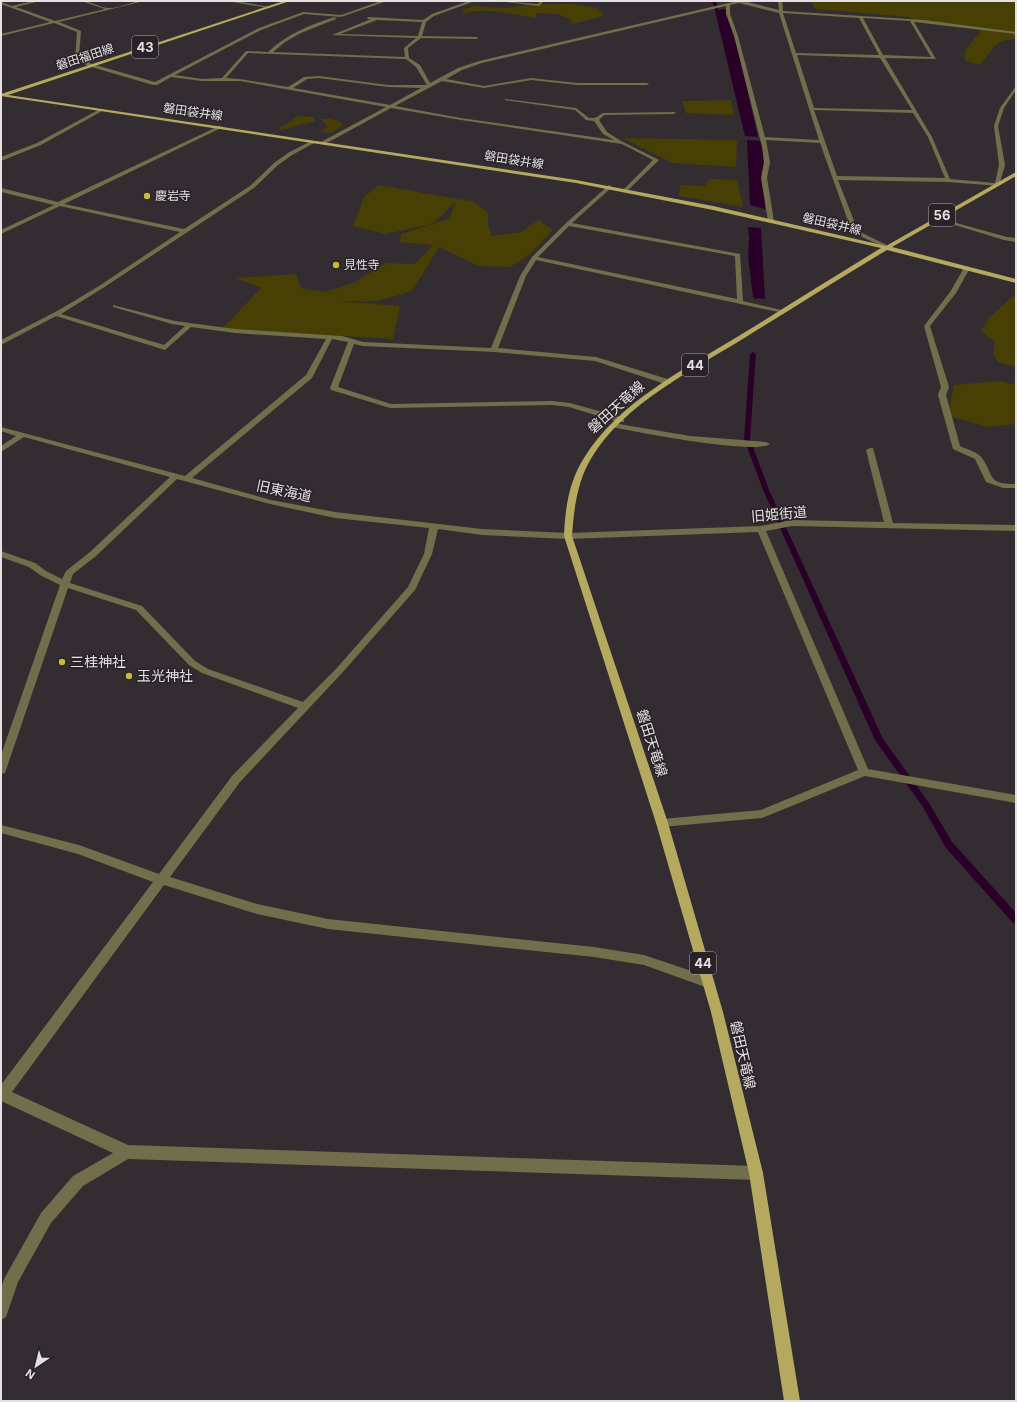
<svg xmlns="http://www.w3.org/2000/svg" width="1017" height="1402" font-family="Inter,'Noto Sans JP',sans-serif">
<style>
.green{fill:#483f05}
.water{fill:#2a0028}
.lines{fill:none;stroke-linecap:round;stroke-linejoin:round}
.stream{fill:#2a0028;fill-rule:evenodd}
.minor{fill:#726d4a;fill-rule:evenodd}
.major{fill:#b5a960;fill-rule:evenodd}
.poi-dot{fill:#cdb938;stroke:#292328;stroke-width:1.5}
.labels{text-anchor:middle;stroke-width:3;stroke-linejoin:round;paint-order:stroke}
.far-street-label{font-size:12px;fill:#e4e0e3;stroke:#292328}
.far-poi-label{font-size:12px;fill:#e4e0e3;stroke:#292328;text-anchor:start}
.shield{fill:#292328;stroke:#aca7ab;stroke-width:1}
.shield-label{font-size:13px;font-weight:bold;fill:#e4e0e3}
.street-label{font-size:14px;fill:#e4e0e3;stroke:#292328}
.poi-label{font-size:14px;fill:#e4e0e3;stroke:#292328;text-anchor:start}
</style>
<rect width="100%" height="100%" fill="#332d32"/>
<g class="green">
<path d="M810,1H1016V39C992,40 994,51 979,65L964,60L966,49L982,30L915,20L908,17L816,9Z"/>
<path d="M537,4H572L598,8L604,16L572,24L570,19L558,14L536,13V18C518,15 482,6 465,14L462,10L474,6L504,8Z"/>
<path d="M731,100L734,115L686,113L682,101Z"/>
<path d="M298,116L314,117L315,121C310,124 304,123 299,125C291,126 288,130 280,130L279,127L287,124Z"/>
<path d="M321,119H332L341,122L342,126L331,133L320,131L328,127Z"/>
<path d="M623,138L737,140L736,167L672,163Z"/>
<path d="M709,179L737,180L743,207L679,196L680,185L705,186Z"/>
<path d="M379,185L457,199L473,201L488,213V225L492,236L521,232L539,220L553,230L529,255L510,267L479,266L439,247L412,291L378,301H338L400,306L393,339L222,329L261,288L236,278L296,274L301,288L325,292L353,283L386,263L415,264L433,245L400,242L401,234L449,219L456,201L435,222L428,225L385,234L353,226L364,197Z"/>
<path d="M1013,296L1016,297V367L998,362L993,354L995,342L981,331L989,318Z"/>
<path d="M1000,381L1016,385V424L988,427L948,416L954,385Z"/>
</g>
<g class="water">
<path d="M723,9L729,10L758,137L745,136L715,11Z"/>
<path d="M747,140L763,141L765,209L750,205Z"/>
<path d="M748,227L761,228L765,299L755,298Z"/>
</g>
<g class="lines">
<g class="stream">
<path d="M712,1H716L721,20L718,19Z"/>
<path d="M749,239L753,240L752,257L759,297L756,299L753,297L748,257Z"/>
<path d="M753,352L756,354L750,439L769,490L883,739L929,803L952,842L1016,913V924L1013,923L946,848L923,807L875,740L763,490L744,439L750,354Z"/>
</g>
<g class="minor">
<path d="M33,1H40L16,7L55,21L105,9L81,1C91,1 100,8 109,8C121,8 132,1 144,1L59,22L81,31L79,57L92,64L155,82L259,28L303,12L341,15L381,1H387L341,17L304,14L261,30L175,75L202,79L222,78L246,51L268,52C287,34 311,24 335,17L336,19L301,33L285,42L273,52L405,57L404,48L416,38L332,35L371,19H367L368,17L423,20L432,14L469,1H475L434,16L426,22L422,36L477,37L478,39L421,38L408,48L409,58L420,65L430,83L458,68L479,61L737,1H744L779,10L778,1H782L783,11L924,20L1016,32V34L914,22L936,59L885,58L932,137L950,179L995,183L999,165L994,126L1000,108L1016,86V90L1004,108L998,126L1005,165L999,186L948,182L838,180L858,231L889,246V248L887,249L852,232L820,143L766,140L770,162L767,178L774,221L771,223L768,221L761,178L764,162L762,147L734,36L726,14V6L482,63L462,70L446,79L484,86L531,78L577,83H647L649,85H577L531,80L484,88L442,81L395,106L461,118L614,140L603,134L594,121L586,120L575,110L504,100L506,99L576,108L589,118H595L603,113L676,112L674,114L604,115L599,120L607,132L621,141L659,160L626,192L624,191V189L653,160L622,144L461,120L391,108L325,144H321V142L386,107L240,81H202L171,77L157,85H153L88,66L75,59L77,32L54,23L1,36V34L50,22L1,4V2L12,6ZM739,3L779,13L819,140L765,137L738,36L730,14V5ZM783,13L859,18L879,55L796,53ZM863,18L910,21L931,57L883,55ZM377,20L422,22L418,36L340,34ZM248,53L406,59L416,67L427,85H388L319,76L304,77L288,87L240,79L226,78ZM797,55L880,58L912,110L814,108ZM319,78L388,87L421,88L390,105L293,88L307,79ZM814,110L913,113L928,137L945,178L837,176Z"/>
<path d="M227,1H236L270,7L268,8Z"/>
<path d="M499,1L538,4L540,1H544L539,6Z"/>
<path d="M100,109L104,110L41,145L1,161V157L37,143Z"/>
<path d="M219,126L223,127L64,204L184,229L250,186L274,163L288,153L311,141L316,142L292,155L278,165L254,188L103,288L61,314L164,345L185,326L172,324L113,307V305L175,321L235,329L342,336L363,342L491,348L520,276L532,257L566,223L609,185L612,187L611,188L572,223L740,254L743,301L786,311L783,313L536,260L526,276L498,348L596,357L671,380V384H665L595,361L494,352L363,346L354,344L338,387L391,404L552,401L570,403L624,418V422H618L569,407L552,405L390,408L331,390L330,388L348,342L332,339L312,378L192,478L271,500L335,512L482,529L568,533L761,526L792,520L884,522L866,450L870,448H873L893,523L1016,525V531L792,526L766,531L868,769L1016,795V803L865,776L762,818L662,827L658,826L656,823L658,820L662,819L761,810L858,770L758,532L568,539L482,535L438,529L432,554L415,590L342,673L240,782L170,877L257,904L328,919L594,947L644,955L712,978L714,982L712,986L708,988L644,965L594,957L328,929L257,914L164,885L12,1092L128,1145L756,1166L761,1168L763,1173L761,1178L756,1180L128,1159L83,1186L51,1223L18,1282L6,1317L1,1320V1289L4,1279L41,1213L73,1176L113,1153L1,1101V1085L153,882L78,854L1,833V825L79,845L159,874L232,776L298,708L202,673L189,665L136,610L68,588L6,770L5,773L1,774V755L60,585L40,575L29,567L1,557V551L35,563L46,571L62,579L66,571L90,552L170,477L24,437L1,452V446L16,436L1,431V427L185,476L306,375L326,339L235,333L191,327L165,350L56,316L1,345V340L59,310L99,286L180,232L60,206L1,234V230L54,205L1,192V188L58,202ZM569,226L735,256L737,299L538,257ZM177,479L270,504L335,518L429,528L424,554L408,587L336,669L303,702L208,669L195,661L142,606L70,583L73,574L96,556Z"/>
<path d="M935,217L1007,237L1016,238V242L1004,240L935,219Z"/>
<path d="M967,266L970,268L956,293L930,326L949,387L946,395L960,446C966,449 978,452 982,458C995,476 986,484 1016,484V488H1003L986,482L975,459L953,449L938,395L941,387L924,326L950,292L964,268Z"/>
<path d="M613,423L690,436L766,442L770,444C758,455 634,432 613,427Z"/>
</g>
<path class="major" d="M284,1H290L8,95L576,180L713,206L886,246L1016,172V176L892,247L1016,279V283L887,250C840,278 793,308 746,337C695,368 623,405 592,457C577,481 574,509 572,536L668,823L723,1012L763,1173L800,1401H784L749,1173L711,1012L656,823L564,536C565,509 569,481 584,458C618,402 688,367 742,334C789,305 835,276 881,248L713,210L576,183L1,96V94Z"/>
</g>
<g class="poi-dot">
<circle cx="147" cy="196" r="4"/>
<circle cx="336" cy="265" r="4"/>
<circle cx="62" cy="662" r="4"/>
<circle cx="129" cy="676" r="4"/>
</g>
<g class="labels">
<g class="far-street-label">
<text transform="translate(85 57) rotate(-18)" y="4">磐田福田線</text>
<text transform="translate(193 112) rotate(8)" y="4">磐田袋井線</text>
<text transform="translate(514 160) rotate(9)" y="4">磐田袋井線</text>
<text transform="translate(832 224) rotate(13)" y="4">磐田袋井線</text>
</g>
<g class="far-poi-label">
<text x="155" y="200">慶岩寺</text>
<text x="344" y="269">見性寺</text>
</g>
<g class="shield">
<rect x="132" y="36" width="26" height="22" rx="3"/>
<rect x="929" y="204" width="26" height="22" rx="3"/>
<rect x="682" y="354" width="26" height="22" rx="3"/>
<rect x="690" y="952" width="26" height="22" rx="3"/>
</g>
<g class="shield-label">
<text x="145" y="52">43</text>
<text x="942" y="220">56</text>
<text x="695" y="370">44</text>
<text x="703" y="968">44</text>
</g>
<g class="street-label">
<text transform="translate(616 407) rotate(-42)" y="5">磐田天竜線</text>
<text transform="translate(284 491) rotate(12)" y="5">旧東海道</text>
<text transform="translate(779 514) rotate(-5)" y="5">旧姫街道</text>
<text transform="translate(652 743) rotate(72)" y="5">磐田天竜線</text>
<text transform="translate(743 1055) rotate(77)" y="5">磐田天竜線</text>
</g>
<g class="poi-label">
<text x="70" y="667">三桂神社</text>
<text x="137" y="681">玉光神社</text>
</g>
</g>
<rect width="1017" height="1402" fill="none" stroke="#e4e0e3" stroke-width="4"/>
<g transform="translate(36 1366) rotate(215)" stroke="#292328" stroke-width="3" paint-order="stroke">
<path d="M0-3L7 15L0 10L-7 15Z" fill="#e4e0e3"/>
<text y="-6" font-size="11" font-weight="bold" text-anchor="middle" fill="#e4e0e3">N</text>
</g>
</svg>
